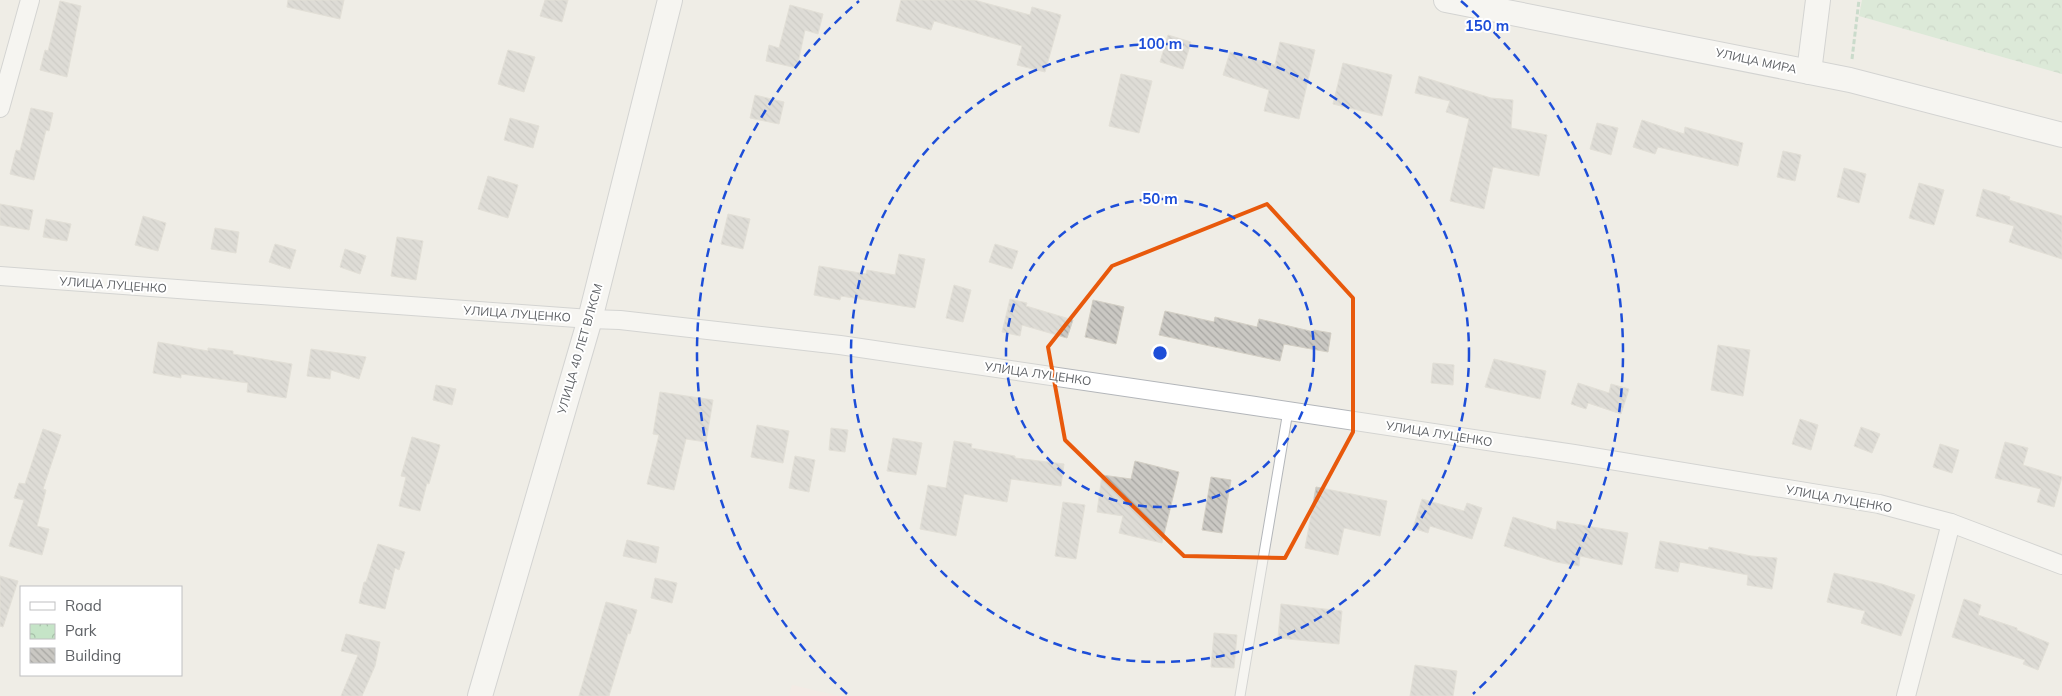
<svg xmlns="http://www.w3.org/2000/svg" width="2062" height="696" font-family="Mulish,sans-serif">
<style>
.medical{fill:#f9e8e4}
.park{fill:url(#park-crowns)}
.building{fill:url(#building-back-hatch);stroke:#d3cfc5}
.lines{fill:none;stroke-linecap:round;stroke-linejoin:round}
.lane-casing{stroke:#b3b6ba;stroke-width:11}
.street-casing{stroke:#b3b6ba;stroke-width:20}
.secondary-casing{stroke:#b2b5ba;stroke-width:26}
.path{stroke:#9ec5ac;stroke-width:3;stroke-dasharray:5 2.5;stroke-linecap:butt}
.lane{stroke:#fff;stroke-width:9}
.street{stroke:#fff;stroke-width:18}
.secondary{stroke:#fff;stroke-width:24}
.marked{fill:none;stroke:#e8590c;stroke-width:4;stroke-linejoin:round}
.ring{fill:none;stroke:#1d4ed8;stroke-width:2.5;stroke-dasharray:9 6}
.labels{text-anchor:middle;stroke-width:4;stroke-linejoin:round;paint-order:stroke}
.street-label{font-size:12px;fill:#5e6165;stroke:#fff}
.centre{fill:#1d4ed8;stroke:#fff;stroke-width:2.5}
.ring-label{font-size:15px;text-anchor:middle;font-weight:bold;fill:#1d4ed8;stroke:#fff;stroke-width:4;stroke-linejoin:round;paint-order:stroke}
</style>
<defs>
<pattern id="park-crowns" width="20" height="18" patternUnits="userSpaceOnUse" patternTransform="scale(1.25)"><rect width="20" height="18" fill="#c5e4c7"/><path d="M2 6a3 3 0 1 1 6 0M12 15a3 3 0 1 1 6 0" fill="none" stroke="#a3bca5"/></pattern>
<pattern id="building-back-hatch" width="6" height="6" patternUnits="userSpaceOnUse" patternTransform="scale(1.25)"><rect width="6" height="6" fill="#cac8c3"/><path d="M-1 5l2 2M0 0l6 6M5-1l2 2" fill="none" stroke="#a7a6a2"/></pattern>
</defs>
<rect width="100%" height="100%" fill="#efede6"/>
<path class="medical" d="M792,685L839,696H789Z"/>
<path class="park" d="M1862,0H2062V74L1859,16Z"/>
<g class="building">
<path d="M288,0H344L340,19L287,7Z"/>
<path d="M545,0H568L562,22L540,16Z"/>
<path d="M901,0H974L1030,15L1032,7L1061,15L1045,72L1017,65L1022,46L934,21L931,30L896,21Z"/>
<path d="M60,1L81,6L67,77L40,70L45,50L48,51Z"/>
<path d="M790,5L823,14L818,34L805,30L797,68L766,61L769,45L779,48Z"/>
<path d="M1168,35L1191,42L1183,69L1160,62Z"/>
<path d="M1280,42L1315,50L1299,119L1264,111L1269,90L1223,75L1230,52L1275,65Z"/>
<path d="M508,50L535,57L524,92L498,84Z"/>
<path d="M1343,63L1392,75L1382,116L1333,104Z"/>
<path d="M1121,74L1152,81L1139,133L1109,126Z"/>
<path d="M1419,76L1491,98L1513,100L1511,128L1547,135L1539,176L1493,167L1484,209L1450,201L1469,119L1446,112L1450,101L1415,93Z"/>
<path d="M755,95L784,102L779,124L750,118Z"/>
<path d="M31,108L53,113L49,131L46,130L34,180L10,174L16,150L20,151Z"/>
<path d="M510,118L539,126L533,148L504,140Z"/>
<path d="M1642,120L1684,134L1685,127L1743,143L1738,166L1658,147L1655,154L1633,147Z"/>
<path d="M1597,123L1618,128L1611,155L1590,149Z"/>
<path d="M1783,151L1801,155L1795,181L1777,177Z"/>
<path d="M1844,168L1866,174L1859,203L1837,197Z"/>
<path d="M488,176L518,185L508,218L478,209Z"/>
<path d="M1919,183L1944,190L1934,225L1909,218Z"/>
<path d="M1983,189L2010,197L2009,200L2062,216V259L2009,242L2014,226L1976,216Z"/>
<path d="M0,204L33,210L29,230L0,225Z"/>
<path d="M728,214L750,219L743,249L721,244Z"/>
<path d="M143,216L166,223L158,251L135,245Z"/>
<path d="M46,219L71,224L67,241L43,237Z"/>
<path d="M215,228L239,232L236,253L211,249Z"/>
<path d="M397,237L423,241L416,280L391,276Z"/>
<path d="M275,244L296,250L290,269L269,262Z"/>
<path d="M995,244L1018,251L1012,269L989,262Z"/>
<path d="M345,249L366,256L360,274L340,267Z"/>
<path d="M899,254L925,259L915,308L841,296L840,300L814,295L819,266L866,274L867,270L895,275Z"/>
<path d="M954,285L971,290L963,322L946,318Z"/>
<path d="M1010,299L1027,303L1026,306L1073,320L1067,338L1022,325L1020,336L1002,332Z"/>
<path d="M1093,300L1124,307L1116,344L1085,337Z"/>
<path d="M1165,311L1214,322L1215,317L1257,327L1259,319L1314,332V330L1331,333L1328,352L1284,344L1280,361L1159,335Z"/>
<path d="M158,342L208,351V348L233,351V354L292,364L286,398L247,392L248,383L181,374V378L153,373Z"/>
<path d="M1718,345L1750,350L1743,396L1711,390Z"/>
<path d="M311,349L366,357L359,379L331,370L330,379L307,376Z"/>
<path d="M1494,359L1546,371L1540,399L1485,387Z"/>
<path d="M1433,363L1454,365L1453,385L1431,383Z"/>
<path d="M1578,383L1609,393L1611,384L1629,389L1621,414L1588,403L1586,409L1571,404Z"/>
<path d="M436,385L456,389L452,405L433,400Z"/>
<path d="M660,392L713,400L706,442L686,439L674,490L647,484L659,435L653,434Z"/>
<path d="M1800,419L1818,425L1811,450L1792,444Z"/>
<path d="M757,425L789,431L783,463L751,457Z"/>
<path d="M1861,427L1880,434L1872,453L1854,446Z"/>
<path d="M831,428L848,430L845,452L829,450Z"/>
<path d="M43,429L61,435L43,489L46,490L37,526L49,529L42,555L9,546L24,500L14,498L19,483L25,484Z"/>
<path d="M412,437L440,445L429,484L427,483L420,511L399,506L406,477L401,476Z"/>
<path d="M893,438L922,443L916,475L887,471Z"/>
<path d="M954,441L972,444L971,448L1015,456V458L1064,464L1061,486L1011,479L1007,502L964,494L956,536L920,529L928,485L946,488Z"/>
<path d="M2005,442L2028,448L2023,465L2062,477L2054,507L2037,502L2041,489L1995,478Z"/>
<path d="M1940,444L1959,450L1952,473L1933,467Z"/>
<path d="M795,456L815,460L809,492L789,488Z"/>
<path d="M1135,461L1179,472L1162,543L1119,533L1123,516L1097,512L1102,475L1131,479Z"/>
<path d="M1211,477L1231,480L1222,533L1202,530Z"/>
<path d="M1316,487L1387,501L1380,536L1344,528L1338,555L1305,548Z"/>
<path d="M1422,499L1464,511L1467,503L1482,508L1472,539L1430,526L1428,533L1413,528Z"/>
<path d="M1063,502L1085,505L1076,559L1055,556Z"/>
<path d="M1513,517L1556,530L1557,521L1628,533L1622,565L1580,556L1579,566L1556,562L1504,546Z"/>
<path d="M627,540L659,547L656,563L623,556Z"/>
<path d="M1660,541L1708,550L1709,547L1751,556L1777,558L1772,589L1747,585L1748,575L1680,562L1678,572L1655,568Z"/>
<path d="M378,544L405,552L399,570L395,568L385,609L359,603L364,582H366Z"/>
<path d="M1834,573L1882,584L1915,595L1901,636L1861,623L1865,611L1827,602Z"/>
<path d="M0,576L18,581L3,627L0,626Z"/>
<path d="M655,578L677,583L672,603L651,598Z"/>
<path d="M1964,599L1981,605L1978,615L2017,628V630L2049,643L2038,670L2023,664L2025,660L1952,637Z"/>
<path d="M606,602L637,610L630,634L628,633L609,696H579Z"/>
<path d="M1281,604L1342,611L1339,644L1278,638Z"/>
<path d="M1214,633L1237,635L1234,668L1211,667Z"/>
<path d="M346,634L380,642L375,666L362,696H341L358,655L341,651Z"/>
<path d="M1415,665L1457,671L1453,696H1410Z"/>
</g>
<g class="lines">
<defs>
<path id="lane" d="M1240,696L1288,411"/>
<g id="street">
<path d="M0,108L30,0"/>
<path d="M0,276L590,319L620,320L840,345L1255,406L1574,454L1879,504L1951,523L2062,565"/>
<path d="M1906,696L1951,523"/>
</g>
<g id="secondary">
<path d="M1446,0L1850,80L2062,135"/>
<path d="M1809,72L1818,0"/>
<path d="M480,696L590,319L670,0"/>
</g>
</defs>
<use href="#lane" class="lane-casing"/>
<use href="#street" class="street-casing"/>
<use href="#secondary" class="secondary-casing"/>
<path class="path" d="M1852,59L1859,0"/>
<use href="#lane" class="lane"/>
<use href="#street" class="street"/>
<use href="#secondary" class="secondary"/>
</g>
<path d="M0 0H2062V696H0ZM1267,204L1353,298V432L1285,558L1184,556L1065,440L1048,347L1112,266Z" fill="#efede6" fill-opacity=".55" fill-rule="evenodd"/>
<path class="marked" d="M1267,204L1353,298V432L1285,558L1184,556L1065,440L1048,347L1112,266Z"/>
<g class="ring">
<circle cx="1160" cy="353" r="154"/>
<circle cx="1160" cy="353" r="309"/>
<path d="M847 694A463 463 0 0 1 859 1M1461 1A463 463 0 0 1 1473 694"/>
</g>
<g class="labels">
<g class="street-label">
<text transform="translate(1756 61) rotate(12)" y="4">УЛИЦА МИРА</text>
<text transform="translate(113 285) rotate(4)" y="4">УЛИЦА ЛУЦЕНКО</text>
<text transform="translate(517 314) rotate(4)" y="4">УЛИЦА ЛУЦЕНКО</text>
<text transform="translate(580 349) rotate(-74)" y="4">УЛИЦА 40 ЛЕТ ВЛКСМ</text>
<text transform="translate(1038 374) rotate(8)" y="4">УЛИЦА ЛУЦЕНКО</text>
<text transform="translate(1439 434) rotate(9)" y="4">УЛИЦА ЛУЦЕНКО</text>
<text transform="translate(1839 499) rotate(10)" y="4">УЛИЦА ЛУЦЕНКО</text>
</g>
</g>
<circle cx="1160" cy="353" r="8" class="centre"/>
<g class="ring-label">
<text x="1487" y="31">150 m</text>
<text x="1160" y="49">100 m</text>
<text x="1160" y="204">50 m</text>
</g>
<rect x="20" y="586" width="162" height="90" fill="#ffffff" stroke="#bfc0c1"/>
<rect x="30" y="602" width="25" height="8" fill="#ffffff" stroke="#bfc0c1"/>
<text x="65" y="611" font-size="15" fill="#5e6165">Road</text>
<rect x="30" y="624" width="25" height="15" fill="url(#park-crowns)" stroke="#bfc0c1"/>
<text x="65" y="636" font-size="15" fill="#5e6165">Park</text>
<rect x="30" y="648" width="25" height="15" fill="url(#building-back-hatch)" stroke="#bfc0c1"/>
<text x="65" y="661" font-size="15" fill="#5e6165">Building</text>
</svg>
